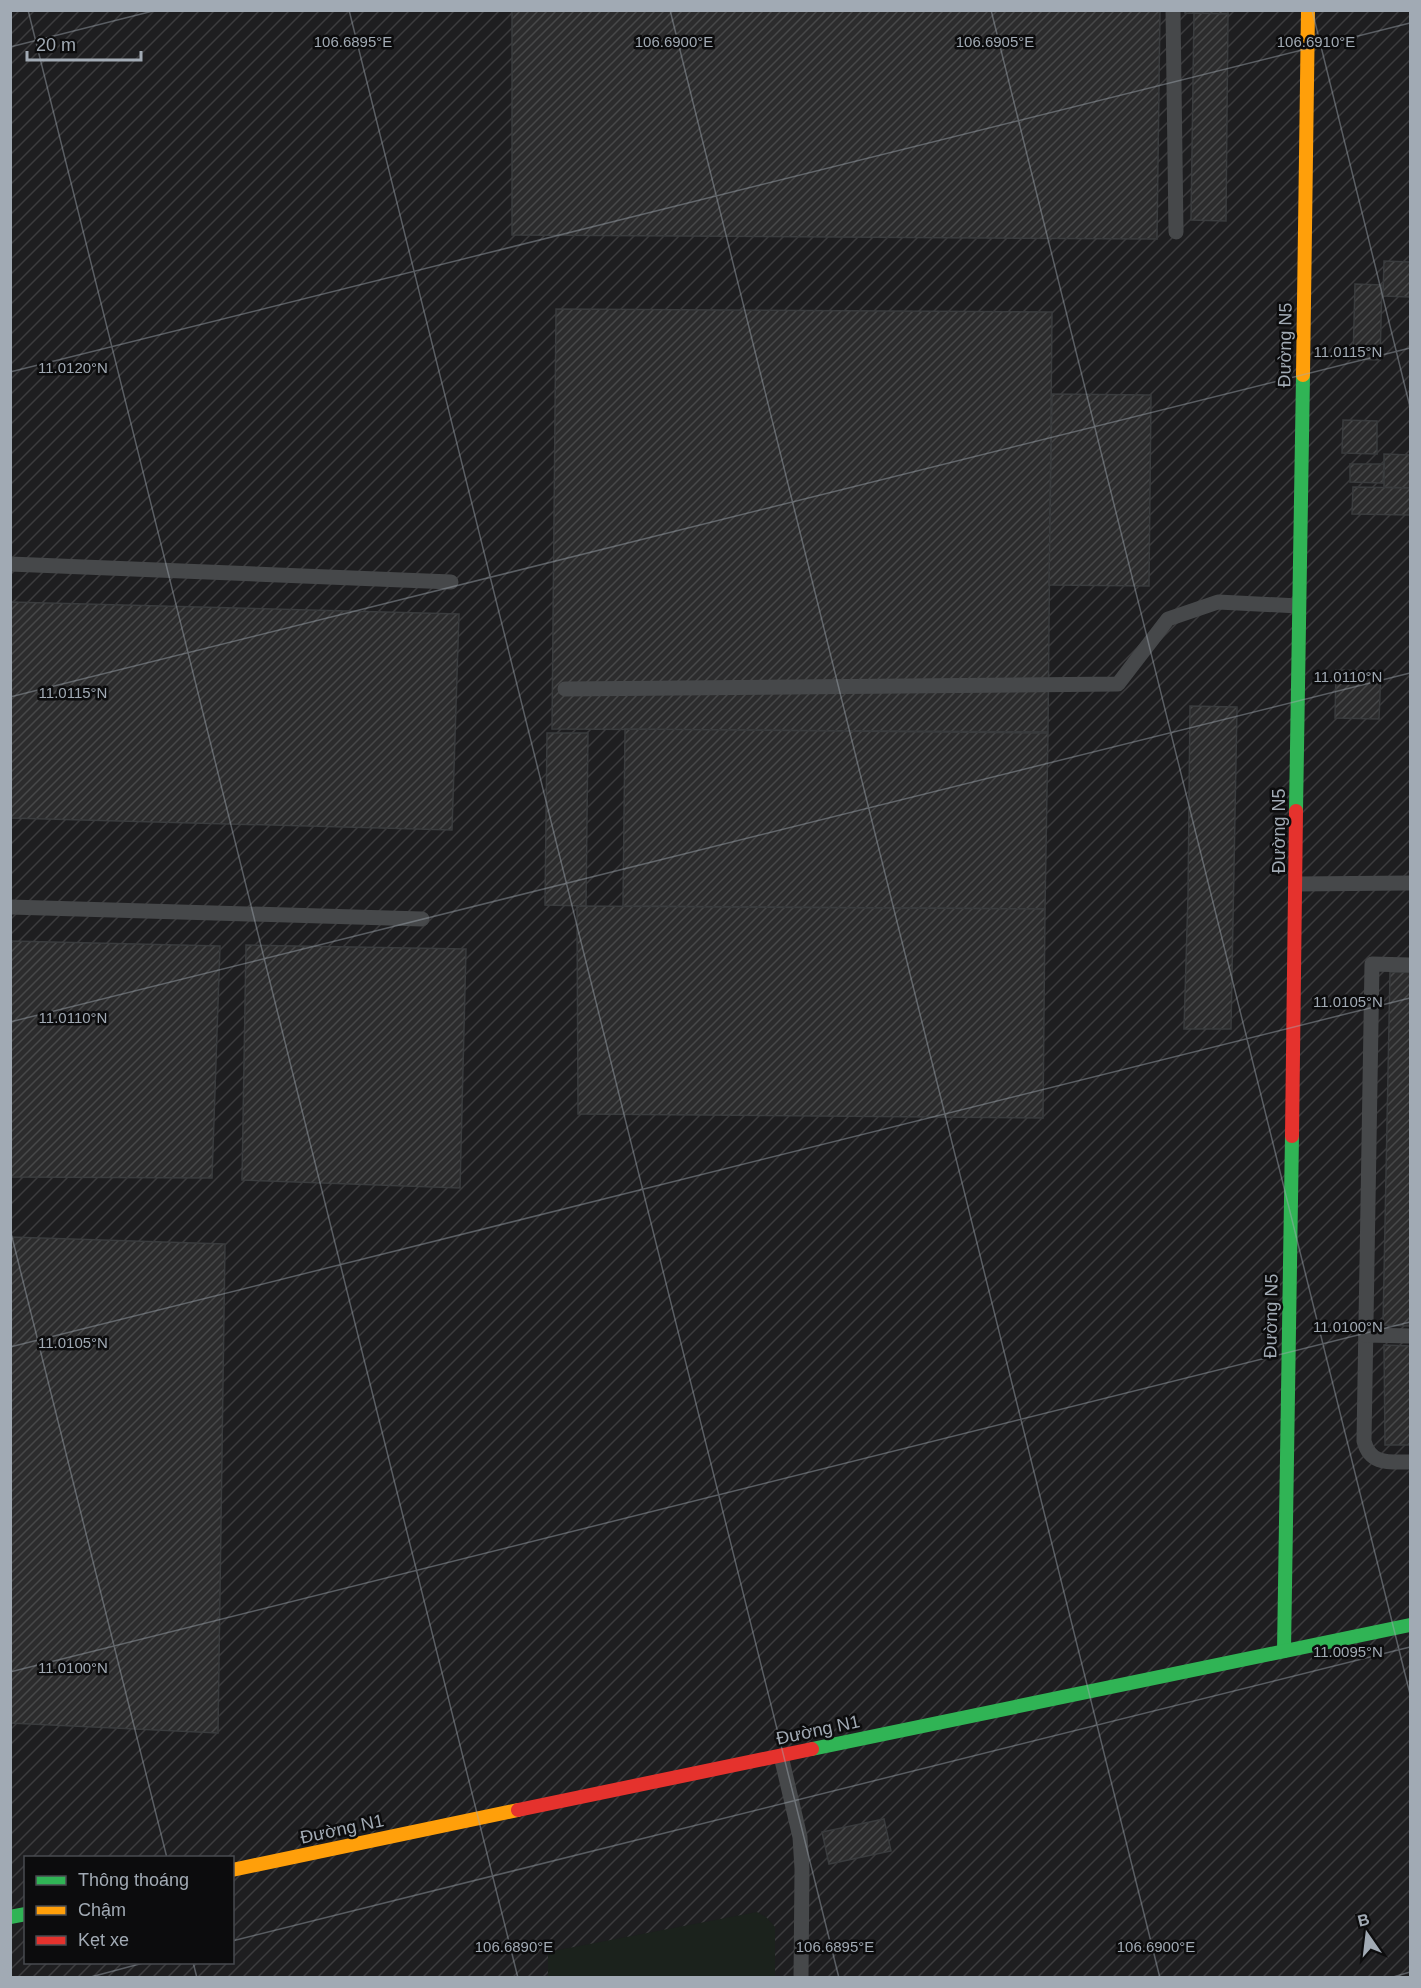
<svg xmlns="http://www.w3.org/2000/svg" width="1421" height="1988" font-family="Helvetica,sans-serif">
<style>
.industrial{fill:url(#industrial-furrows);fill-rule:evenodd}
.pitch{fill:#1b221c}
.building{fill:url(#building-hatch);stroke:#3a3c3e;stroke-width:1.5}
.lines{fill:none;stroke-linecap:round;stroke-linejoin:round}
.lane{stroke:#46484a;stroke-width:15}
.fast{stroke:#30b455;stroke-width:14}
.slow{stroke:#ff9f0a;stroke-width:14}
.jam{stroke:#e5322d;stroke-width:14}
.ticks{fill:none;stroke:#a1aab4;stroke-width:1.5;stroke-opacity:0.45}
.labels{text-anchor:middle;stroke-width:5;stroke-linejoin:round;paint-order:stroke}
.street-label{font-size:18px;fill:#a1aab4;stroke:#0c0c0d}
.ticks-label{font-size:15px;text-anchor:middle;fill:#a1aab4;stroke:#0c0c0d;stroke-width:5;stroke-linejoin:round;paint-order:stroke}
</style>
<defs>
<pattern id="industrial-furrows" width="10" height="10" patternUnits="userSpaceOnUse" patternTransform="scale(1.5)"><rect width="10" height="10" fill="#1e1e20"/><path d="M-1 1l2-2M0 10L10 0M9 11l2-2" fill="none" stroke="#3c3c3e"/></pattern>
<pattern id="building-hatch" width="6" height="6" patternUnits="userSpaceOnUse" patternTransform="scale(1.5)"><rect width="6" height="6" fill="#2c2c2d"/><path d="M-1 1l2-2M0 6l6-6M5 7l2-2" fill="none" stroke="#474849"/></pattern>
</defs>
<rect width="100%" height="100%" fill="#111112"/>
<path class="industrial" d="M11,11H1410V1977L11,1978ZM26,1858H232V1962H26Z"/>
<path class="pitch" d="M757,1912L766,1917L775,1927V1977H548V1952Z"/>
<g class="building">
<path d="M512,10H1160L1157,239L512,235Z"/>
<path d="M1185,10H1228V14L1185,13Z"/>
<path d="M1194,13L1228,14L1226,221L1191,220Z"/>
<path d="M1384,261L1410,262V297L1383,296Z"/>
<path d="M1355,284L1382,285L1380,360L1353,359Z"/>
<path d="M556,309L1052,312L1048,732L552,729Z"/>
<path d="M1052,394L1151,395L1149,586L1049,585Z"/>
<path d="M1343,420L1377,421V454L1342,453Z"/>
<path d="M1384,454L1410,455V488L1384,487Z"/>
<path d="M1350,464H1384L1383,483L1350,482Z"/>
<path d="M1353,487L1410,488V515L1352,514Z"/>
<path d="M10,602L459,614L452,830L10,818Z"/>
<path d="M1336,670L1381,671L1379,719L1335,718Z"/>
<path d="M1190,706L1237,707L1231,1029H1184L1188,895Z"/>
<path d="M625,729L1048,733L1045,909L623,906Z"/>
<path d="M547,733H588L586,906L545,905Z"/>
<path d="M577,906L1045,909L1043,1118L578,1114Z"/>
<path d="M10,941L220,946L212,1178L10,1177Z"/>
<path d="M246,945L466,949L460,1188L242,1180Z"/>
<path d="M1390,972H1410V1326L1383,1325Z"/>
<path d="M10,1237L225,1244L218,1733L10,1723Z"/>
<path d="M1384,1345L1410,1346V1445H1385Z"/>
<path d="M884,1819L891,1851L829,1864L822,1832Z"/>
</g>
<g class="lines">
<g class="lane">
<path d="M1173,10L1176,232"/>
<path d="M10,564L451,582"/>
<path d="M565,689L1118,684L1168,619L1218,602L1298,606"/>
<path d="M1296,884L1410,883"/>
<path d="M10,907L422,919"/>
<path d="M1410,965L1372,964L1364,1441C1370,1465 1389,1462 1410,1462"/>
<path d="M1366,1335L1410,1336"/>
<path d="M781,1756L800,1837L802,1869L801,1978"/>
</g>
<g class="fast">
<path d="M1296,811L1303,375"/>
<path d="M1284,1651L1292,1136"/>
<path d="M812,1749L1410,1625"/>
<path d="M10,1917L26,1914"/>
</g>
<g class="slow">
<path d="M1303,375L1308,10"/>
<path d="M232,1870L518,1810"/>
</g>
<g class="jam">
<path d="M1292,1136L1296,811"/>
<path d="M518,1810L812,1749"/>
</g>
</g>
<path class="ticks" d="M28,10L518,1978M349,10L839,1978M670,10L1160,1978M991,10L1410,1694M1312,10L1410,407M10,47L157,10M10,372L1410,23M10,697L1410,348M10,1022L1410,673M10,1229L167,1858M10,1347L1410,998M10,1672L1410,1322M232,1941L1410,1647M193,1962L197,1978M87,1978L147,1962M1390,1978L1410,1972"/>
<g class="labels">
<g class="street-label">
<text transform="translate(1285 345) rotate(-89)" y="6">Đường N5</text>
<text transform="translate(1279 831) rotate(-90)" y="6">Đường N5</text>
<text transform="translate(1271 1316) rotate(-89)" y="6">Đường N5</text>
<text transform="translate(818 1730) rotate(-12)" y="6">Đường N1</text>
<text transform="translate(342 1829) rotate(-12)" y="6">Đường N1</text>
</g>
</g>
<g class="ticks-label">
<text x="353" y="47">106.6895°E</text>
<text x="674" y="47">106.6900°E</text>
<text x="995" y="47">106.6905°E</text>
<text x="1316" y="47">106.6910°E</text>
<text x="1348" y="357">11.0115°N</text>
<text x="73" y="373">11.0120°N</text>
<text x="1348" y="682">11.0110°N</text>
<text x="73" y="698">11.0115°N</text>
<text x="1348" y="1007">11.0105°N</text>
<text x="73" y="1023">11.0110°N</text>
<text x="1348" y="1332">11.0100°N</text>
<text x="73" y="1348">11.0105°N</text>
<text x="1348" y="1657">11.0095°N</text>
<text x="73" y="1673">11.0100°N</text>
<text x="514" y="1952">106.6890°E</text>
<text x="835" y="1952">106.6895°E</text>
<text x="1156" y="1952">106.6900°E</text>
</g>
<rect width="1421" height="1988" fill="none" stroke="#a1aab4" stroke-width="24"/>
<rect x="24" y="1856" width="210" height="108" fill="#0c0c0d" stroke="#484b50" stroke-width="1.5"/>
<rect x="36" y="1876" width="30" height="9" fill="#30b455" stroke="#484b50" stroke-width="1.5"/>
<text x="78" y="1886" font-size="18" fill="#a1aab4">Thông thoáng</text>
<rect x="36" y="1906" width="30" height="9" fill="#ff9f0a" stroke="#484b50" stroke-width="1.5"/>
<text x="78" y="1916" font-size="18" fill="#a1aab4">Chậm</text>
<rect x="36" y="1936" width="30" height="9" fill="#e5322d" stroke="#484b50" stroke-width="1.5"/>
<text x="78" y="1946" font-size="18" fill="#a1aab4">Kẹt xe</text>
<g transform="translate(1367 1934) rotate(346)" stroke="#0c0c0d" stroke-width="4.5" paint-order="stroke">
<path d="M0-4.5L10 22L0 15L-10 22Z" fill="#a1aab4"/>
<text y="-9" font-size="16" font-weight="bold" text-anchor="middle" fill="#a1aab4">B</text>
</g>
<path d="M27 51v9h114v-9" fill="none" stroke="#a1aab4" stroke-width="3"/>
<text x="36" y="51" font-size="18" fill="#a1aab4" stroke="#0c0c0d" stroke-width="4.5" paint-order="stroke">20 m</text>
</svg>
